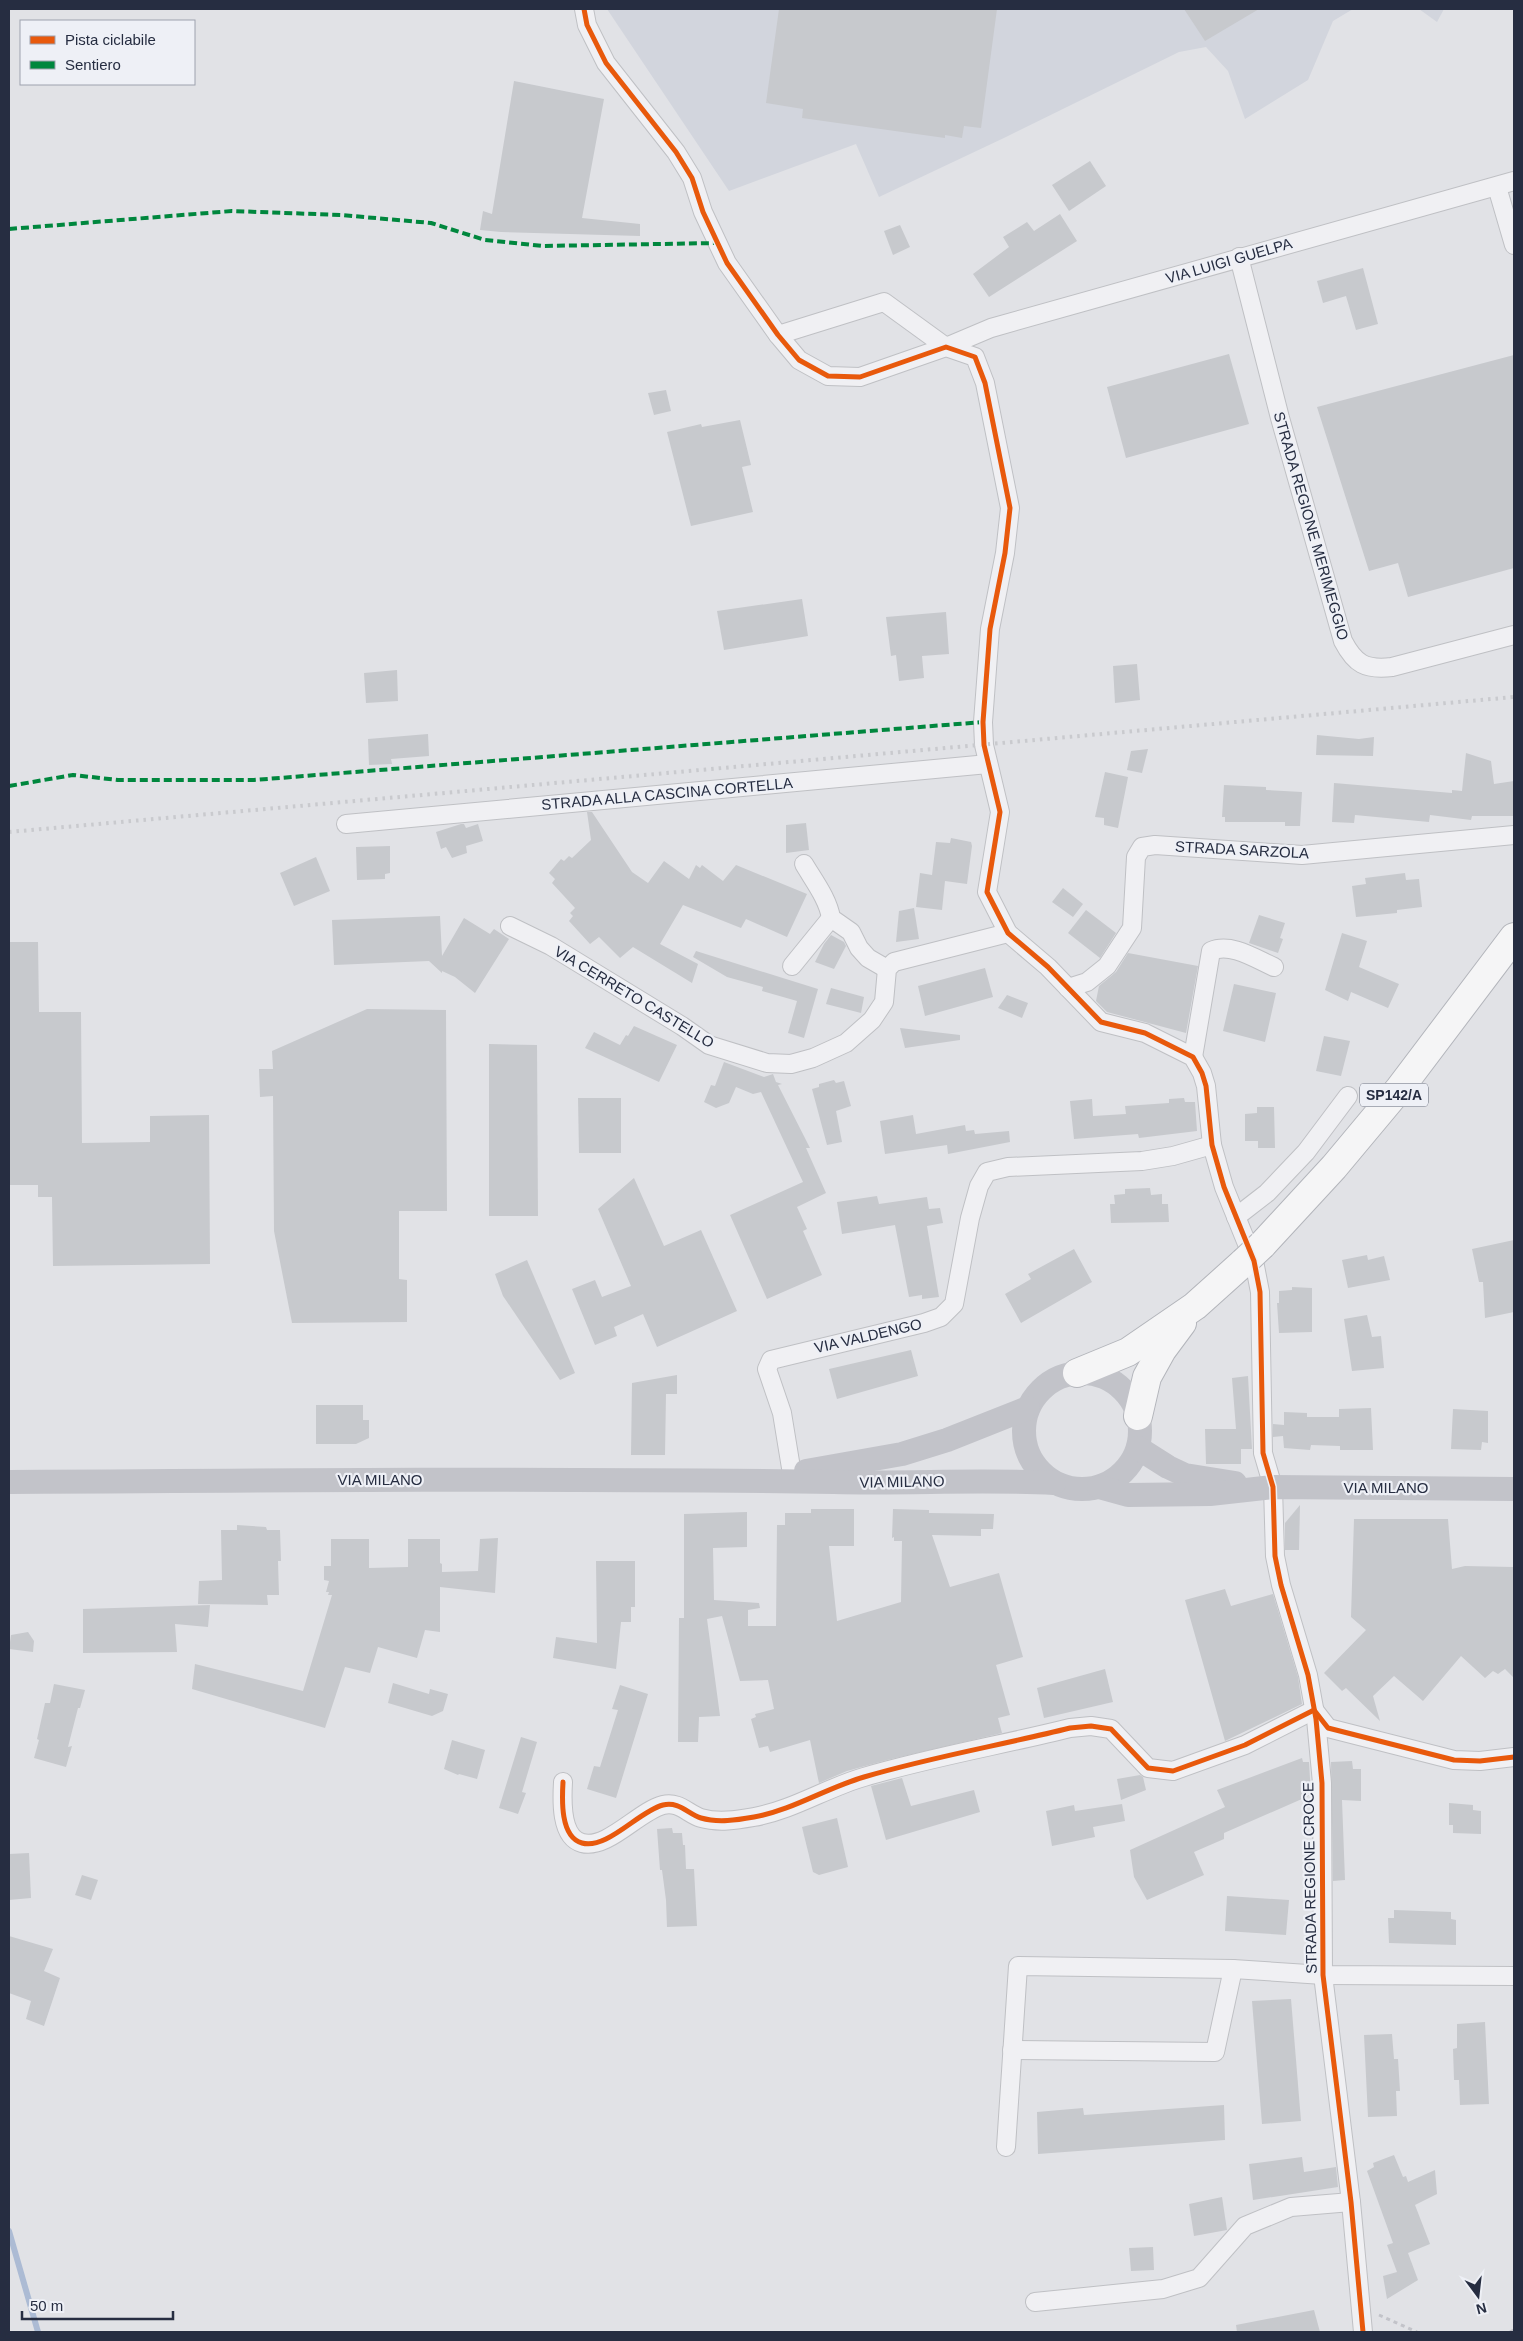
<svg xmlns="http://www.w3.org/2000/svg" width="1523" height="2341" font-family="Arial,sans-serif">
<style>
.built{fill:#d2d5dd}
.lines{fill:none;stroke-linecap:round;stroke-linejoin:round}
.stream{stroke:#acbbd4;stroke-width:6}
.building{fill:#c7c9cd}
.minor-casing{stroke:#bfc0c4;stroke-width:20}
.trunk-casing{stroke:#b3b5bb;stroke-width:30}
.path{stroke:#c2c3c9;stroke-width:3;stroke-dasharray:4 4;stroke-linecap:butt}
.minor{stroke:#f0f0f3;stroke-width:18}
.secondary{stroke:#c2c3c9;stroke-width:24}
.trunk{stroke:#f5f5f6;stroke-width:28}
.rail{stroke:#c9cace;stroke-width:4;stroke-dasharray:2.5 5;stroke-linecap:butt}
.trunk-bridge-casing{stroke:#b3b5bb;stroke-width:30;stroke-linecap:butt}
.trunk-bridge{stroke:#f5f5f6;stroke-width:28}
.quiet{stroke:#00873e;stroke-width:4;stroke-dasharray:8 4;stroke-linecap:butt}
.cycleway-casing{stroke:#eef0f6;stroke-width:8}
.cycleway{stroke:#e8590c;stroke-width:5}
.labels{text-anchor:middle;stroke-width:4.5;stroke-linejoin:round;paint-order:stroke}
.shield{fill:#eef0f6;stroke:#626877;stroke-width:1}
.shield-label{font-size:14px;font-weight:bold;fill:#262d41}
.street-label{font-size:15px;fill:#262d41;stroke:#eef0f6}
</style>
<rect width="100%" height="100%" fill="#e1e2e6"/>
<g class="built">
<path d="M607,9H1353L1333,21L1308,80L1245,119L1228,71L1206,47L1179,52L1006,137L879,197L856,144L729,191Z"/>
<path d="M1419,9H1444L1437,22Z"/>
</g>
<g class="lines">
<path class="stream" d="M9,2231L38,2332"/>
</g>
<g class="building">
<path d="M779,9H997L981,128L964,126L962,138L945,135V138L802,118L803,109L766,103Z"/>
<path d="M1184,9H1259L1205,41Z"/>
<path d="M514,81L604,99L582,218L640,224V236L501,232L480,230L483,211L492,214Z"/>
<path d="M1090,161L1106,186L1069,211L1052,185Z"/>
<path d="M1060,214L1077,241L989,297L973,274L1009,247L1003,237L1027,222L1034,231Z"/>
<path d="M900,225L910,247L893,255L884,231Z"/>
<path d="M1363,268L1378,324L1356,330L1346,296L1323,303L1317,281Z"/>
<path d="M1229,354L1249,424L1126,458L1107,387Z"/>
<path d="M1514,355V568L1408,597L1398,563L1369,571L1317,407Z"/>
<path d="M666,390L671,411L654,415L648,393Z"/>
<path d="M740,420L751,465L742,467L753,512L691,526L667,432L701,424L702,427Z"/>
<path d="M802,599L808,636L724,650L717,611Z"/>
<path d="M946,612L949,654L922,656L924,678L899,681L896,655L891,656L886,617Z"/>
<path d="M1137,664L1140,700L1115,703L1113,666Z"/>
<path d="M397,670L398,701L366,703L364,673Z"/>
<path d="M428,734L429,756L391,759L392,764L369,765L368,739Z"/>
<path d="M1317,735L1359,739L1374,737L1373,756L1316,755Z"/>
<path d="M1148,749L1142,773L1127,770L1131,751Z"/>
<path d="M1466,753L1491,761L1494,784L1514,781V816H1472L1471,820L1430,815L1429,822L1355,815L1354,823L1332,822L1334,783L1452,793V790L1462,791Z"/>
<path d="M1105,772L1128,777L1118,828L1104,825V818L1095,817Z"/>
<path d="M1224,785L1266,787V790L1302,792L1300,826H1285V822H1225V817H1222Z"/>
<path d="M587,812H592L632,872L648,883L664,861L689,879L696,865L700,868L702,865L723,881L736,865L807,894L787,937L746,919L741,928L683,905L660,944L698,964L692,983L633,947L620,958L599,937L590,944L569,921L573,916L570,913L575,908L552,883L555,879L549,873L561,859L564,861L569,856L572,858L591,840Z"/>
<path d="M806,823L809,850L786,853V825Z"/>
<path d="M461,824H464L466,828L478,824L483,841L466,846L467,853L452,858L446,847L441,849L436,832Z"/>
<path d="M951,838L971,842L972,846L967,884L945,881L942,910L916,907L920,873L932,875L936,842L950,843Z"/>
<path d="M390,846V873L385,874V879L357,880L356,847Z"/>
<path d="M316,857L330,891L294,906L280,873Z"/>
<path d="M1405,873L1406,880L1419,879L1422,907L1397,910V913L1356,917L1352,886L1366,884L1365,878Z"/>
<path d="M1063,888L1083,904L1073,917L1052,902Z"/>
<path d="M914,908L919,939L896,942L899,911Z"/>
<path d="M1086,910L1116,933L1100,958L1068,933Z"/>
<path d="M1259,915L1285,923L1280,938L1283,939L1278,953L1249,943Z"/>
<path d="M440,916L442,956L464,918L490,934L494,929L509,939L475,993L455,977L442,971V973L429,961L334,965L332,920Z"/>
<path d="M1342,933L1367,941L1359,967L1399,984L1388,1008L1351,992L1348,1001L1325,990Z"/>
<path d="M831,935L844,942L846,946L834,969L815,962L824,944Z"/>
<path d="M9,942H38L39,1012H81L82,1143L150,1142V1116L209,1115L210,1264L53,1266L52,1197H38V1185H9Z"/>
<path d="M696,951L818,989L804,1038L788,1033L797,1001L762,991L763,987L727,977L693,957Z"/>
<path d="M1128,953L1198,966L1186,1033L1107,1012L1096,1001L1099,986L1116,972Z"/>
<path d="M985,968L993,997L925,1016L918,986Z"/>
<path d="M1234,984L1276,993L1265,1042L1223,1031Z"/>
<path d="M831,988L864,997L861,1013L826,1004Z"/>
<path d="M1007,995L1028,1003L1022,1018L998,1008Z"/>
<path d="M367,1009L446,1010L447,1211H399V1279L407,1280V1322L292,1323L274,1231L273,1096L260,1097L259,1069H273L272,1051Z"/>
<path d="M634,1026L677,1045L659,1082L585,1048L594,1032L620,1045L626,1035L628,1036Z"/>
<path d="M900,1028L960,1035V1040L905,1048Z"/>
<path d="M1324,1036L1350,1041L1341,1076L1316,1071Z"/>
<path d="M489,1044L537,1045L538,1216H489Z"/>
<path d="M724,1062L764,1077L773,1074L776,1082L782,1084L778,1085L810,1148H806L826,1193L797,1207L807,1229L803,1231L822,1275L767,1299L730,1215L803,1182L761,1092L753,1094L736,1087L729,1103L716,1108L704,1102L711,1085L715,1086Z"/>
<path d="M834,1080L836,1083L844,1081L851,1106L836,1111L842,1142L827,1145L812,1089L819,1087V1084Z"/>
<path d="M578,1098H621V1153H579Z"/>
<path d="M1184,1098L1185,1102H1195L1197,1131L1139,1138L1138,1134L1074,1139L1070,1101L1092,1099L1093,1116L1126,1114L1125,1106L1169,1103V1099Z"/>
<path d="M1257,1107H1274L1275,1148H1258V1141H1245V1114L1257,1113Z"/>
<path d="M913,1115L916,1134L965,1125L966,1131L974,1130L975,1134L1009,1131L1010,1142L948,1154L947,1145L885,1154L880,1121Z"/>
<path d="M634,1178L664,1246L701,1230L737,1311L657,1347L643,1314L614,1327L617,1336L595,1345L572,1289L595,1280L602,1297L631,1286L598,1209Z"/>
<path d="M1150,1188L1151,1195L1162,1194V1204H1168L1169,1222L1111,1223L1110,1204H1115L1114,1195L1125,1194V1189Z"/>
<path d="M877,1196L879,1204L927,1197L929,1209L940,1208L943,1223L927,1226L939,1297L922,1299V1295L909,1297L895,1225L842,1234L837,1202Z"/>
<path d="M1514,1240V1312L1485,1318L1483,1282H1479L1472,1249Z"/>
<path d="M1074,1249L1092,1282L1021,1323L1005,1294L1031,1279L1028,1274Z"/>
<path d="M1367,1255L1368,1260L1384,1256L1390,1280L1348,1288L1342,1260Z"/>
<path d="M527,1260L575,1373L560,1380L503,1296L495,1274Z"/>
<path d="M1292,1287L1312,1288V1332L1279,1333L1277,1303H1279V1291L1292,1290Z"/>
<path d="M1367,1315L1372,1337L1381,1336L1384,1368L1352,1371L1344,1319Z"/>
<path d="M911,1350L918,1376L837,1399L829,1369Z"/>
<path d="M677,1375V1394H666L665,1455H631L632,1383Z"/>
<path d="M1248,1376L1252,1449H1241V1464H1206L1205,1429H1236L1232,1378Z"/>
<path d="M316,1405H363V1420H369V1438L356,1444H316Z"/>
<path d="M1371,1408L1373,1450H1340V1446L1311,1445L1310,1450L1284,1448L1283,1436L1273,1437V1424L1284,1425V1412L1307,1413V1417H1339V1409Z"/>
<path d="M1453,1409L1488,1411V1443L1482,1442L1481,1450L1451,1449Z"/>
<path d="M1300,1505L1299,1550H1285V1523Z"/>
<path d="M811,1509H854V1546H829L837,1621L901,1602L902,1541H894V1537L892,1538L893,1509L929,1510V1513L994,1514L993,1529H981V1536L932,1535L950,1587L999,1573L1023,1657L996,1665L1010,1715L998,1718L1002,1733L887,1760L847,1771L819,1783L810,1740L770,1752L768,1746L759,1748L751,1719L756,1717L755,1714L774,1709L768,1680L740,1681L722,1616L707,1619L720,1716L699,1717L698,1742H678L679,1618H684V1514L747,1512V1547L713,1548L714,1600L759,1603L760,1608L748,1610V1626H776L777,1525H785V1513H811Z"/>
<path d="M1354,1519H1448L1452,1569L1465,1566L1513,1567L1514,1678L1505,1669L1498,1674L1493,1671L1485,1678L1461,1656L1423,1701L1394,1676L1373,1696L1380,1721L1346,1688L1342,1691L1324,1673L1366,1630L1351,1617Z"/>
<path d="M237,1525L266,1527L267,1530H280L281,1561H278L279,1595H267L268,1605L198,1604L199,1581L222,1580L221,1530H237Z"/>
<path d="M498,1538L495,1593L440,1587V1632L425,1630L417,1658L378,1647L370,1673L345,1667L325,1728L192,1689L195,1664L303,1691L332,1595H328L329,1592H326L329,1581L324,1580V1566H331V1539H369V1568L408,1567V1539H440V1563L442,1564V1572L478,1571L480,1539Z"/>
<path d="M596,1561H635V1607H631V1622H621L616,1669L553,1658L556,1637L597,1643Z"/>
<path d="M1225,1589L1231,1606L1273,1594L1298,1677L1302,1704L1225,1741L1185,1600Z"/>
<path d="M210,1605L208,1627L175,1624L177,1652L83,1653V1609Z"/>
<path d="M28,1632L34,1641L33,1652L9,1649L11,1635Z"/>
<path d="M1105,1669L1113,1702L1044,1718L1037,1688Z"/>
<path d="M393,1683L429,1694L430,1689L448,1694L443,1711L432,1716L388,1703Z"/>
<path d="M54,1684L85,1690L80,1708H78L68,1747L72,1746L66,1767L34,1758L39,1740L37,1739L45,1703H50Z"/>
<path d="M620,1685L648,1694L616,1798L587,1789L594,1766L600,1767L618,1710L612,1709Z"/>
<path d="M521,1737L537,1742L522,1792L526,1793L518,1814L499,1808Z"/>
<path d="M452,1740L485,1750L477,1779L459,1774L458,1775L444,1769Z"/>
<path d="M1302,1758L1303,1762H1309L1311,1795L1224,1833V1839L1194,1852L1204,1875L1147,1900L1134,1877L1130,1850L1225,1807L1217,1790Z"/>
<path d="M1352,1761L1353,1769H1361V1801L1342,1800L1345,1880L1333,1881L1331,1762Z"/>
<path d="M1140,1775L1143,1777L1146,1790L1121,1800L1117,1779Z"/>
<path d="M902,1778L911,1806L974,1790L980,1812L886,1840L871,1786Z"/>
<path d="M1449,1803L1473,1805V1810L1481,1811V1834L1453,1833V1825H1449Z"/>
<path d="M1122,1804L1125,1821L1093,1827L1095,1837L1052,1846L1046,1811L1074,1805L1075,1811Z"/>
<path d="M837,1818L848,1867L819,1875L813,1872L802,1827Z"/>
<path d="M672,1828L673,1833H682L683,1845H685L686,1869H694L697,1926L667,1927L666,1900L662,1870H660L657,1829Z"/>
<path d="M29,1853L31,1898L9,1900V1854Z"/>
<path d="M82,1875L98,1880L91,1900L75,1895Z"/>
<path d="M1227,1896L1289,1900L1286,1935L1225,1931Z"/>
<path d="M1394,1910L1451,1912V1919L1456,1920V1945L1389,1943L1388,1918H1394Z"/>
<path d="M9,1936L53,1949L44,1971L60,1978L44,2026L26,2019L31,2001L9,1993Z"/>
<path d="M1291,1999L1301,2121L1262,2124L1252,2001Z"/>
<path d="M1485,2022L1489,2104L1460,2105L1459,2080H1454L1453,2049L1457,2048V2024Z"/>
<path d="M1392,2034L1394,2059H1398L1400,2091H1396L1397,2116L1368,2117L1364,2035Z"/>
<path d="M1224,2105L1225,2140L1038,2154L1037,2112L1083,2108L1084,2115Z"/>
<path d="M1394,2155L1403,2177L1406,2176L1408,2182L1435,2170L1437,2194L1415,2205L1430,2244L1408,2253L1418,2280L1387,2299L1383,2276L1397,2272L1387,2245L1393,2243L1367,2171L1374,2167L1373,2163Z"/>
<path d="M1302,2157L1304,2172L1336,2167L1338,2187L1253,2200L1249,2164Z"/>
<path d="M1222,2197L1227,2230L1194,2236L1189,2204Z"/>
<path d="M1153,2247L1154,2270L1131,2271L1129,2248Z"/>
<path d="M1314,2310L1320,2332H1237L1236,2325Z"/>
</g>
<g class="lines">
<defs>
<g id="minor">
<path d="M584,9L587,25L606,63L676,152L692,178L703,212L727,263L778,335L799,360L828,376L860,377L946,347L975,357L985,383L1010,508L1005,553L990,629L983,722L984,745L1000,812L987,892L1008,933L1048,967L1101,1022L1145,1033L1193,1057L1202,1073L1206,1086L1212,1145L1224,1187L1254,1261L1260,1292L1263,1453L1273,1487L1275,1556L1281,1585L1308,1675L1316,1719L1322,1783L1323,1975L1351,2202L1363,2332"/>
<path d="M1497,187L1514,245"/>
<path d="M1239,257L1280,418L1343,641C1355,664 1365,670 1392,667L1514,635"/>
<path d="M778,335L884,302L946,347L991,328L1514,181"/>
<path d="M346,824L988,764"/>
<path d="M804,864C814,881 828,899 831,918L851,932L859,948L868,958L887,969"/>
<path d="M510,926L551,946L682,1026L709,1045L767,1063L791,1064L813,1058L846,1043L872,1020L884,1002L887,969L894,962L1008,933"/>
<path d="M792,966L831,918"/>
<path d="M1068,988L1087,982L1107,966L1132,928L1136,857L1142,847L1155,845L1302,855L1514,835"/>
<path d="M1193,1057L1211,951C1231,942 1256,959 1274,967"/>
<path d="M1236,1217L1267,1193L1306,1152L1348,1096"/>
<path d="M792,1474L782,1413L767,1369L771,1360L924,1323L941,1317L954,1304L970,1218L979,1186L987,1172L1008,1167L1142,1161L1173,1156L1212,1145"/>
<path d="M563,1782C562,1799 560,1837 582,1843C607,1850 639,1811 663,1805C679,1801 688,1814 701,1818C718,1823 737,1820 754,1817C793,1810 826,1788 864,1777C931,1757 1002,1745 1070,1728L1091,1726L1111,1729L1148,1768L1173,1771L1245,1745L1314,1710L1328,1728L1454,1760L1480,1761L1514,1757"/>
<path d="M1012,2050L1215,2052L1233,1969"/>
<path d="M1006,2147L1018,1966L1233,1969L1323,1975L1514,1976"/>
<path d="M1035,2302L1163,2289L1199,2278L1245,2226L1291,2207L1351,2202"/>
</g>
<g id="trunk">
<path d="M1262,1245L1334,1167L1400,1088L1514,937"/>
<path d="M1077,1373L1128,1352L1195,1306L1244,1262"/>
<path d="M1138,1416L1147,1377L1162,1350L1182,1323"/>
</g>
</defs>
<use href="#minor" class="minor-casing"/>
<use href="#trunk" class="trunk-casing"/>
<g class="path">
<path d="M1379,2315L1417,2332"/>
<path d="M1510,2332L1514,2330"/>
</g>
<use href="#minor" class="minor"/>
<g class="secondary">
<circle cx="1082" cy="1431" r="58"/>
<path d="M1138,1448L1168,1467L1185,1475L1235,1483"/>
<path d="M806,1471L902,1454L947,1440L1028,1408"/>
<path d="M9,1482C284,1480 559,1478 834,1482C907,1484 981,1479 1054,1483"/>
<path d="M1099,1487L1128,1495L1210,1494L1273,1487L1514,1489"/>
</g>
<use href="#trunk" class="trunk"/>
<path class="rail" d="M9,832L1514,697"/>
<defs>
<path id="trunk-bridge" d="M1244,1262L1262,1245"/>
</defs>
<use href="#trunk-bridge" class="trunk-bridge-casing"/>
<use href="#trunk-bridge" class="trunk-bridge"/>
<g class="quiet">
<path d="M9,229L232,211L341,215L431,223L485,240L543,246L717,243"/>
<path d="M9,786L73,775L118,780H254L983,722"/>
</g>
<defs>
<g id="cycleway">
<path d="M584,9L587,25L606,63L676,152L692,178L703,212L727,263L778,335L799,360L828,376L860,377L946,347L975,357L985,383L1010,508L1005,553L990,629L983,722L984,745L1000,812L987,892L1008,933L1048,967L1101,1022L1145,1033L1193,1057L1202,1073L1206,1086L1212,1145L1224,1187L1254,1261L1260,1292L1263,1453L1273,1487L1275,1556L1281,1585L1308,1675L1316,1719L1322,1783L1323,1975L1351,2202L1363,2332"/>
<path d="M563,1782C562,1799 560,1837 582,1843C607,1850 639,1811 663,1805C679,1801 688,1814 701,1818C718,1823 737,1820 754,1817C793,1810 826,1788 864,1777C931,1757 1002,1745 1070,1728L1091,1726L1111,1729L1148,1768L1173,1771L1245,1745L1314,1710L1328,1728L1454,1760L1480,1761L1514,1757"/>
</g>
</defs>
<use href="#cycleway" class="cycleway-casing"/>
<use href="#cycleway" class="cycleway"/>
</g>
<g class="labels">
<rect class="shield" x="1360" y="1083.5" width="68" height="23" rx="4"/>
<g class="shield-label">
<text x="1394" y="1100">SP142/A</text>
</g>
<g class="street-label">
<text transform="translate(1229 261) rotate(-16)" y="5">VIA LUIGI GUELPA</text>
<text transform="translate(1311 526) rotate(74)" y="5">STRADA REGIONE MERIMEGGIO</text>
<text transform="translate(667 794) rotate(-5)" y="5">STRADA ALLA CASCINA CORTELLA</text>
<text transform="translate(1242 850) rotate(3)" y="5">STRADA SARZOLA</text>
<text transform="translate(634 997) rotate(31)" y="5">VIA CERRETO CASTELLO</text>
<text transform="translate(868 1336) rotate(-13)" y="5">VIA VALDENGO</text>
<text x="380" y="1485">VIA MILANO</text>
<text transform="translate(902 1482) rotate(-1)" y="5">VIA MILANO</text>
<text x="1386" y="1493">VIA MILANO</text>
<text transform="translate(1310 1878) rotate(-91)" y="5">STRADA REGIONE CROCE</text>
</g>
</g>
<rect width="1523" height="2341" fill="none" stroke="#262d41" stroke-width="20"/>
<rect x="20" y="20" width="175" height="65" fill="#eef0f6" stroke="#9ea2ae"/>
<rect x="30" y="36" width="25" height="8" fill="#e8590c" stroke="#9ea2ae"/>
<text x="65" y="45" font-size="15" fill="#262d41">Pista ciclabile</text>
<rect x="30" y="61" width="25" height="8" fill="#00873e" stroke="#9ea2ae"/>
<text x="65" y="70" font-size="15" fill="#262d41">Sentiero</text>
<g transform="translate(1478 2296) rotate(165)" stroke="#eef0f6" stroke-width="4" paint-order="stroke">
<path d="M0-4L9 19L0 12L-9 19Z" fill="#262d41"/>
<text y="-8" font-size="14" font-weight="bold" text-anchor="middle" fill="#262d41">N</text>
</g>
<path d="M22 2311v8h151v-8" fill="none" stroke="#262d41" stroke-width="2.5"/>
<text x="30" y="2311" font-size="15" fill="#262d41" stroke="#eef0f6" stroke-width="4" paint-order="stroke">50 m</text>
</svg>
